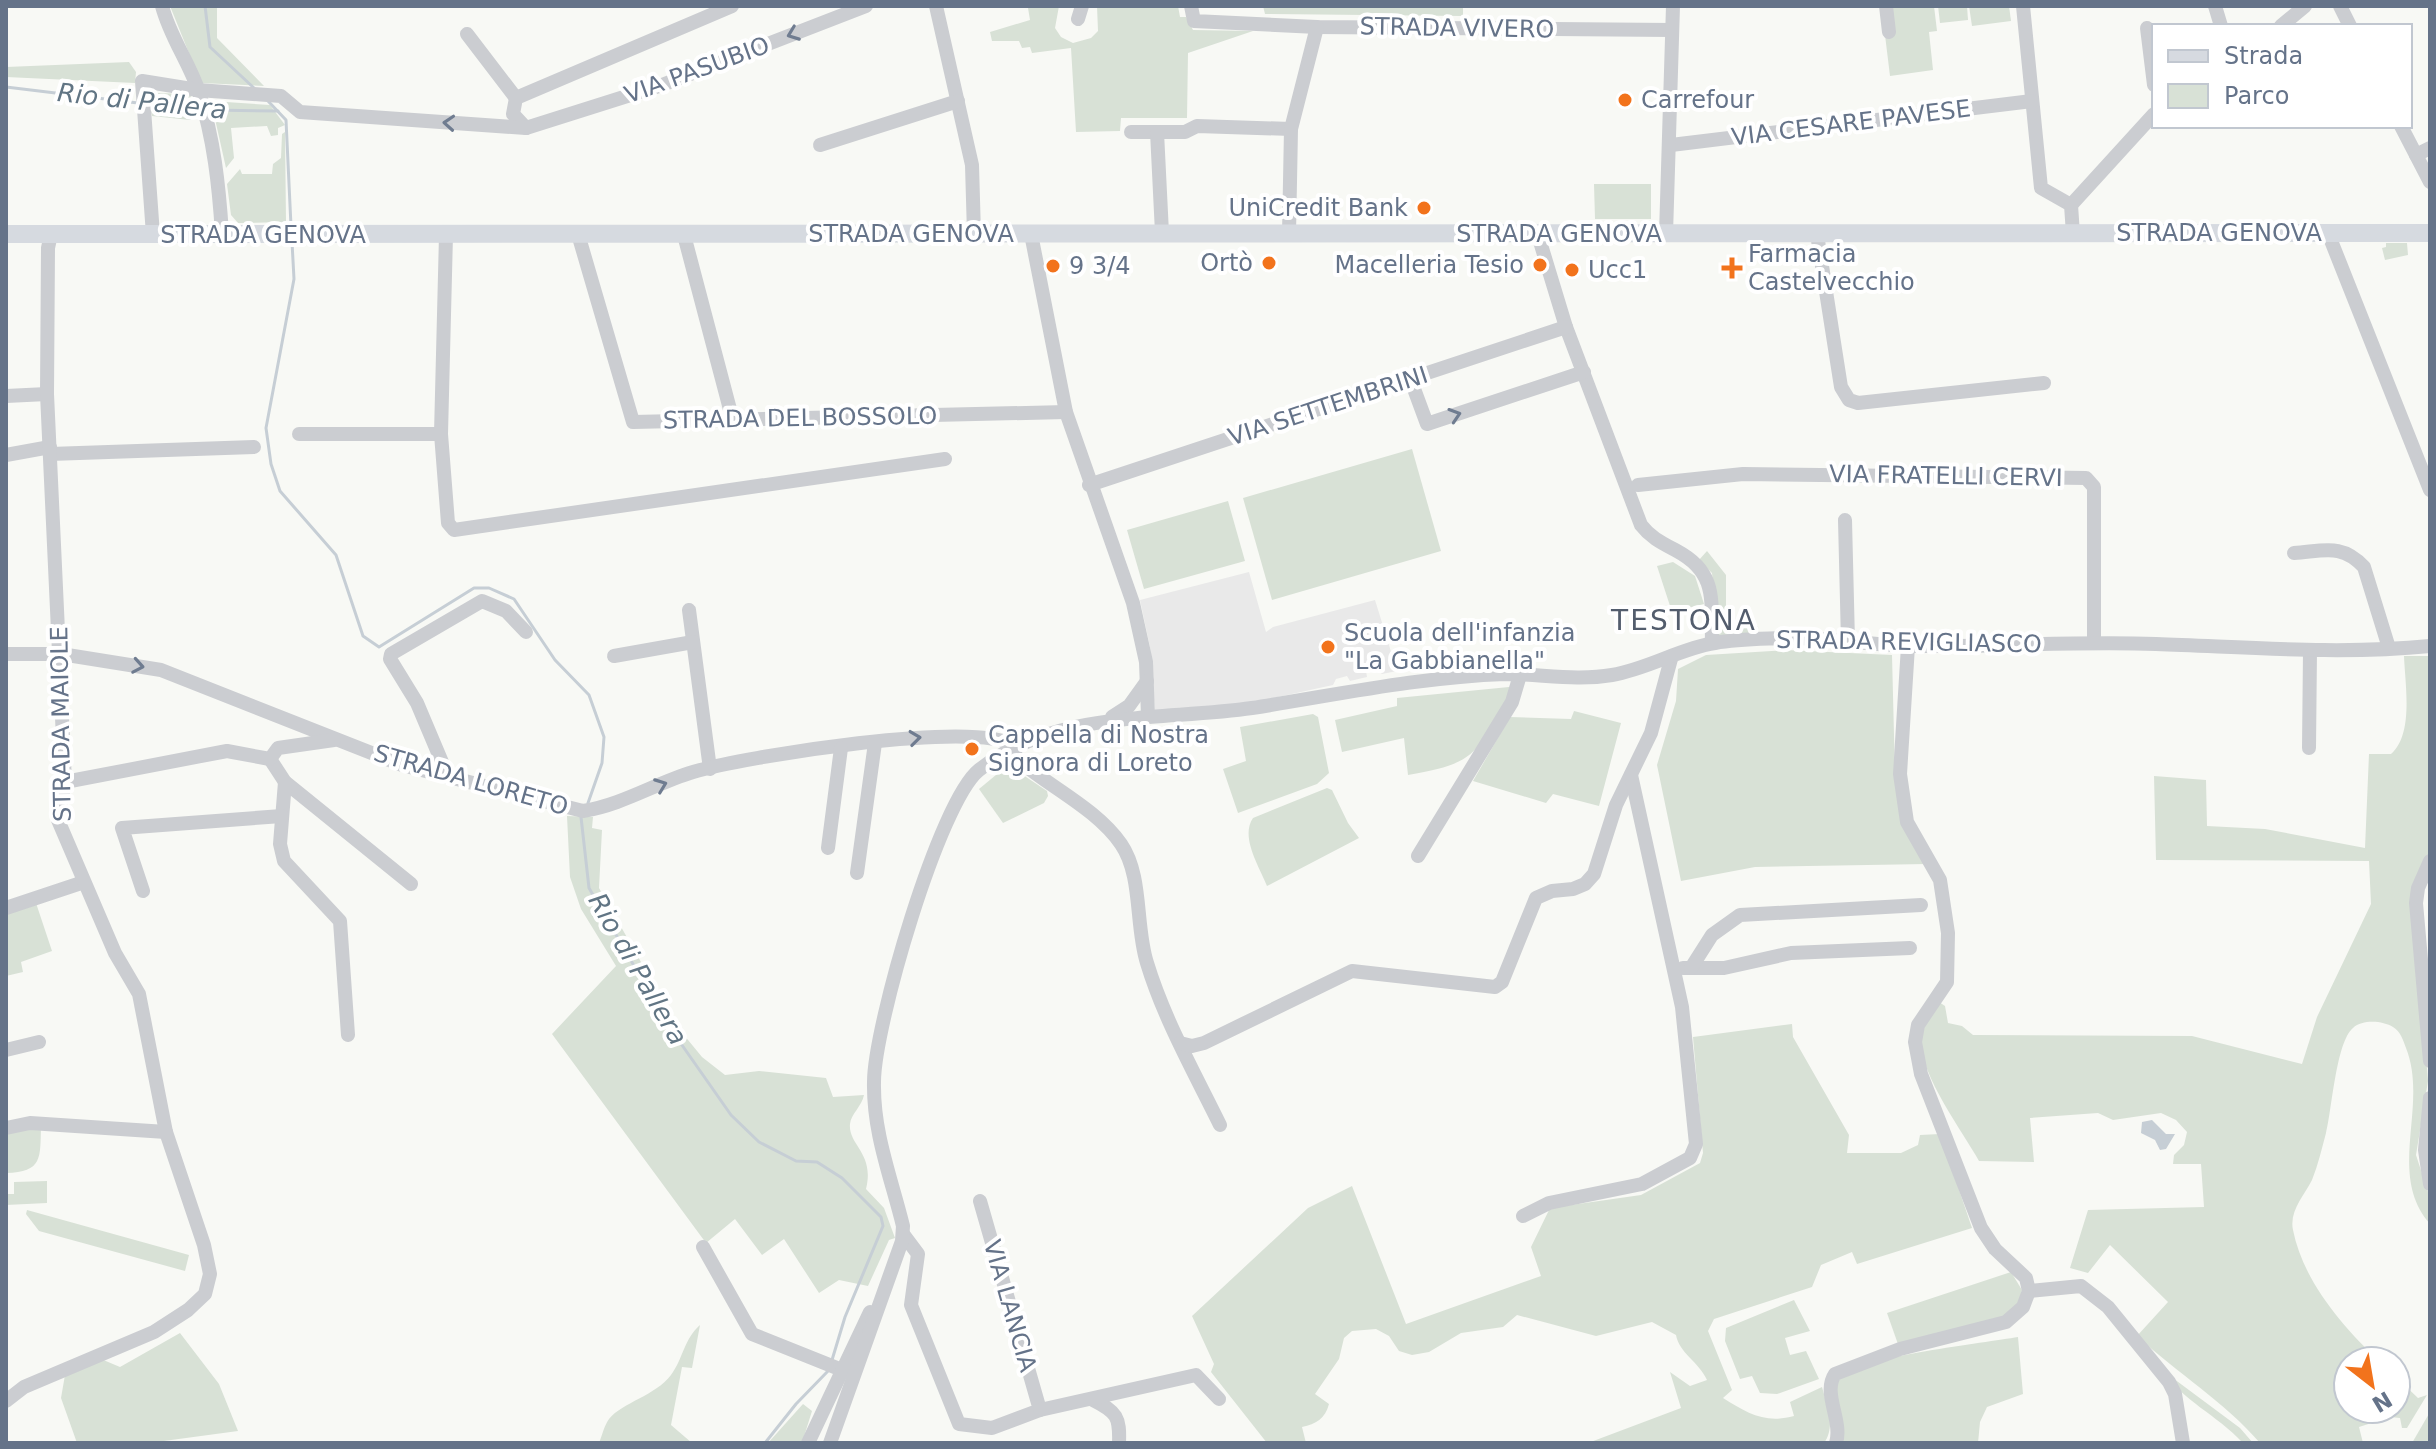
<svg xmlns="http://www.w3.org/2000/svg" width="2436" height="1449" font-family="'DejaVu Sans',sans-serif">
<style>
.built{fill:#e9e9e9}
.green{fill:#d8e1d6}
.water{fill:#c6ced5}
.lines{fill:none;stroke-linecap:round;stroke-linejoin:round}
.stream{stroke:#c6ced5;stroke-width:3}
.minor{stroke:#cbcdd1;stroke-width:14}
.major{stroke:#d6dae0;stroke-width:18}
.oneway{stroke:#6f7c90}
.poi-dot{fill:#f2731c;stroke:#fff;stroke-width:3}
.labels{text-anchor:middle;stroke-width:8;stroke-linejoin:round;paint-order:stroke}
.street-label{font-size:24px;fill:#657389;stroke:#fff}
.poi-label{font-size:24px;fill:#657389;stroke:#fff;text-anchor:start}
.water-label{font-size:26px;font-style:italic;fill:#617584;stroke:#fff}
.quarter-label{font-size:28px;letter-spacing:2px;fill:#535d6d;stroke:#fff}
</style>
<rect width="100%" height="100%" fill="#f8f9f5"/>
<path class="built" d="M1249,572L1266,632L1273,627L1375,600L1397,671L1382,674L1375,667L1366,671L1367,677L1350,681L1347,676L1336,679L1333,685L1260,701L1155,712L1150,647L1140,600Z"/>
<g class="green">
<path d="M170,6H217V38L264,86L201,83Z"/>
<path d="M1035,6H1059L1055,28L1061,37L1073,43L1091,38L1098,31L1097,6H1178L1180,17H1186L1193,30L1253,31L1188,53L1187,118H1121L1120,131L1076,132L1071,48L1032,53L1030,47L1022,48L1019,41H992L990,32L1030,20L1028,8Z"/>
<path d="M1263,6H1463V16L1265,14Z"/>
<path d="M1891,6H1934L1937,31L1929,32L1933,70L1890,76L1885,35Z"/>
<path d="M1938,6H1967L1968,20L1940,23Z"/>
<path d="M1969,6H2009L2011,21L1972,26Z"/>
<path d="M129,62L136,72L135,83L6,77V67Z"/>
<path d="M156,93L190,94L197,114L190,120L152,116L148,97Z"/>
<path d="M211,101L270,105L285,125L278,128V135L271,136L267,126L231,128L234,158L226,168Z"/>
<path d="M285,132L286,222L238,223L231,215L227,184L240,169L242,174H272L273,164L281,158L282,134Z"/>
<path d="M1594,184H1651V219H1595Z"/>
<path d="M2386,243H2407L2408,255L2385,260L2382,248L2386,247Z"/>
<path d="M1412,449L1441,551L1272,600L1243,498Z"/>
<path d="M1228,501L1245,561L1144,589L1127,530Z"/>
<path d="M1707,551L1726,575V624L1758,626L1759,637L1718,638L1712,573L1699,560Z"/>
<path d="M1673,562L1695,576L1704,604L1672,612L1657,566Z"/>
<path d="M1786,650L1892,655L1895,775L1927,864L1755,867L1681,881L1657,765L1676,701L1678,669L1706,655Z"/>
<path d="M2404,656H2430V851L2413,886L2428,1081L2416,1155L2430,1198V1224C2386,1174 2429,1106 2406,1048C2403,1040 2401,1032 2393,1027C2383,1021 2363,1019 2353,1028C2336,1042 2332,1110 2326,1133C2322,1148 2318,1165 2312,1180C2304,1196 2289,1211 2293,1230C2303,1281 2343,1327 2379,1361H2348V1409H2396V1377L2418,1398L2427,1395L2407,1428H2402L2400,1418L2390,1417L2359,1427L2363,1443H2260C2225,1402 2177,1373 2137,1336L2168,1302L2110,1245L2088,1273L2070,1268L2088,1210L2204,1207L2201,1164H2173L2174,1155L2184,1145L2187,1132L2176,1120L2161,1113L2113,1120L2098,1113L2030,1118L2034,1162L1979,1161C1962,1130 1911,1064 1922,1029C1925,1020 1934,1010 1939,1002L1945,1006L1948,1023L1962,1026L1973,1035L2192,1036L2302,1064L2317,1017L2371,904L2369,861L2156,860L2154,776L2206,780L2207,826L2265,829L2365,848L2369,754H2391C2414,734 2405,684 2404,656Z"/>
<path d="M1509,687L1511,691C1476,751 1481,763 1408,775L1404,738L1342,752L1335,720L1397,706V698Z"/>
<path d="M1574,711L1621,723L1599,806L1553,794L1546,803L1473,781L1510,717L1571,719Z"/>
<path d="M1313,714L1318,717L1329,773L1317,784L1238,813L1223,769L1246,761L1240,727Z"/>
<path d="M1008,765L1047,791L1048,796L1044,803L1003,823L979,789Z"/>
<path d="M1327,788L1332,790L1348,823L1359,838L1267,886C1259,866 1240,837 1253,818Z"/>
<path d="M567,816L593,817L592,828L602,830L599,888L679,1029L702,1057L725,1075L759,1071L826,1078L833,1097L864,1095C862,1106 851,1114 850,1124C848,1145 875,1153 866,1189L884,1208L895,1238L889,1240L868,1286L839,1280L819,1293L784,1239L762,1255L735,1219L706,1243L552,1034L616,966L581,909L570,877Z"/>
<path d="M35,900L52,951L21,962L23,972L6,976V910Z"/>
<path d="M1792,1024L1793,1037L1849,1135L1847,1153H1901L1918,1145L1920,1135L1940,1134L1972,1228L1857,1264L1852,1252L1821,1265L1812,1287L1714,1319L1708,1331L1732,1390L1723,1398C1747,1413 1765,1424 1794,1416L1790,1402L1822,1387C1827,1406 1836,1426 1824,1443H1588L1681,1408L1670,1372L1690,1386L1707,1380C1699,1362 1679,1353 1676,1335L1652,1322L1596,1336L1517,1315L1503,1327L1461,1333L1429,1352L1412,1355L1399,1351L1389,1336L1376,1329L1352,1331L1344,1338L1339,1359L1315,1394L1329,1404C1325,1419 1316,1424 1302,1427L1306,1443H1267L1211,1372L1214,1364L1192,1316L1308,1208L1352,1186L1406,1324L1541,1276L1531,1247L1550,1208L1641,1195L1700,1163L1703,1153L1693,1037Z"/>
<path d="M41,1126C40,1158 43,1172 6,1173V1132Z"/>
<path d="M47,1181V1203L6,1205V1194H14V1182Z"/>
<path d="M27,1210L189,1255L185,1271L39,1231L26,1214Z"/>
<path d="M2011,1272L2022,1290L2019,1303L2005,1317L1899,1347L1887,1313Z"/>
<path d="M1794,1300L1810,1331L1785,1338L1790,1355L1806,1351L1819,1379L1777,1394L1760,1393L1752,1376L1740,1379L1725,1341L1726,1328Z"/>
<path d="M700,1325L692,1368L682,1367L671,1425L692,1443H599C602,1436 604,1426 609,1419C623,1402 655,1396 671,1375C683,1359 684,1339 700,1325Z"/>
<path d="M180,1333L219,1384L238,1431L149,1443H77L61,1398L65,1375L101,1359L120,1367Z"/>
<path d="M2018,1337L2023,1394L1987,1407L1980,1422L1978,1443H1841C1840,1427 1829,1388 1842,1376C1863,1356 1985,1343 2018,1337Z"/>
<path d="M2162,1370L2240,1428L2253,1443H2243C2216,1414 2184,1402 2162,1370Z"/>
<path d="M803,1404L812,1411L802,1443H768Z"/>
<path d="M2430,1412V1443H2412Z"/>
</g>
<path class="water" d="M2152,1120L2166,1134H2175L2166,1149L2160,1150L2155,1140L2141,1133L2142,1122Z"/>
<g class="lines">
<g class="stream">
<path d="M205,6L210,47L254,88"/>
<path d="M6,87L138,103"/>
<path d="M268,101L286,120L291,226"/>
<path d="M150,104L198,109"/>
<path d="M210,110L278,111"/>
<path d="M292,242L294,279L266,428L271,464L280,491L336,555L363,636L379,647L474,588H489L514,599L555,660L589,695L604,737L602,763L588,803"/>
<path d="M581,817L589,888L670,1028L731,1115L759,1142L796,1161L817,1162L842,1178L881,1217L883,1226L845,1317L832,1360"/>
<path d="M765,1443L796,1404L828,1371"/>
</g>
<g class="minor">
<path d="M162,6C170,37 189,62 199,92C214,139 219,186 222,234"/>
<path d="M936,6L972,165L974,234"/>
<path d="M1191,6L1194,21L1317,27L1672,30"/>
<path d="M1886,6L1889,32"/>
<path d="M2023,6L2041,188L2071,205L2073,234"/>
<path d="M2215,6L2221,26"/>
<path d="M2340,6L2350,26"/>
<path d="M1078,19L1082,6"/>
<path d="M2281,26L2305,6"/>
<path d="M2147,28L2154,85"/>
<path d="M467,34L516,98"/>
<path d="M2401,126L2416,155L2430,148"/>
<path d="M526,128L513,114L516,98L732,6"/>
<path d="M1131,132H1185L1197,126L1291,129"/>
<path d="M1157,132L1162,233"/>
<path d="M820,145L958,101"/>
<path d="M1671,145L2032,101"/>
<path d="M2416,155L2430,182"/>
<path d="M2071,205L2154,114"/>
<path d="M2328,233L2430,490"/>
<path d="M578,234L633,422L1066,412"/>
<path d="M1031,234L1066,412L1133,603L1146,662L1148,716"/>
<path d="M1289,234L1291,129L1317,27"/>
<path d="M1666,234L1673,6"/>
<path d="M1817,234L1841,387L1849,400L1858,403L2044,383"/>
<path d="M153,235L142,81L198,90L281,96L300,112L526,128L662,85L866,6"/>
<path d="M446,235L441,434L448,523L454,530L945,459"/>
<path d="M684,235L732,417"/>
<path d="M1538,235L1566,327L1641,525C1651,538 1662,543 1677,551C1718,573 1711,601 1712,643"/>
<path d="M1410,378L1427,424L1584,372"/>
<path d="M6,396L47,394"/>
<path d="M299,434H441"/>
<path d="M50,454L254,447"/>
<path d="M6,455L50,447"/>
<path d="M1089,485L1566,327"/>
<path d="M1638,485L1743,474L2086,478L2094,487V643"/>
<path d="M1845,520L1848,642"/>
<path d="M2294,553C2324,551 2342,543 2364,567L2389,648"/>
<path d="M689,610L710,769"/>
<path d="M6,654H61L161,670L402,765L583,811C622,805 656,783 693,772C741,757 979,719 1014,746"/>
<path d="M614,656L693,642"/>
<path d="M1112,717L1129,706L1147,681"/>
<path d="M1014,746L1016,758C1049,787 1096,808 1121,844C1143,876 1135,926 1147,963C1164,1019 1194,1072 1220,1125"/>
<path d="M2309,748L2310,651"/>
<path d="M270,759L285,782L411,884"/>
<path d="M447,774L417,703L390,659L391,654L482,601L506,611L526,632"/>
<path d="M65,782L227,751L270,759L278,748L334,740"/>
<path d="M285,782L280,844L284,861L340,921L348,1035"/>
<path d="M828,848L841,748"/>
<path d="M1418,856L1512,702L1520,675"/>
<path d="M2430,861L2418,888L2416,903L2430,1061"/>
<path d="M857,873L875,743"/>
<path d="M143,891L122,828L282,816"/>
<path d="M6,908L84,882"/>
<path d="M1683,968H1724L1791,953L1910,948"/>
<path d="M1691,968L1712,935L1740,915L1921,905"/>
<path d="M1180,1043L1192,1046L1204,1043L1352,971L1495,987L1502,982L1536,898L1552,891L1573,889L1585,884L1594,874L1616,805L1651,733L1671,659"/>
<path d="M6,1050L39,1042"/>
<path d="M2430,1098L2425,1150L2430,1184"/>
<path d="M6,1128L30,1123L166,1132"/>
<path d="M1523,1216L1549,1203L1642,1184L1690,1158L1696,1144L1682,1007L1631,775"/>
<path d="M903,1234L918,1254L911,1305L959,1424L992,1428L1040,1410L980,1201"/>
<path d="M703,1247L752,1334L842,1370"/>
<path d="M2029,1291L2081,1286L2108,1307L2169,1382L2175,1394L2183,1443"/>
<path d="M1093,1400C1117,1412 1120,1417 1119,1443"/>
<path d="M6,1401L24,1387L154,1332L188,1310L205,1294L210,1274L204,1245L166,1132L139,994L115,953L58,820L65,782L47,394L48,248L51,234"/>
<path d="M1040,1410L1196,1375L1219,1399"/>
<path d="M808,1443L870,1312"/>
<path d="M830,1443L902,1241L903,1226C891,1177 873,1133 874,1082C874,1027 939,802 979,770C1055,709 1162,721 1252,708C1336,695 1420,677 1505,674C1541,674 1576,681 1612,675C1648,669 1681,648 1715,643C1737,639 1761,639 1783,638C1826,637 1868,645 1911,646C1992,647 2074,641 2156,644C2247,647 2339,655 2430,646"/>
<path d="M1836,1443C1843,1421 1822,1393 1835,1374L1900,1349L2006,1322L2023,1307L2029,1291L2026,1278L1995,1249L1981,1228L1921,1074L1915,1042L1918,1025L1947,982L1948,933L1940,880L1907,822L1900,774L1908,646"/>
</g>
<path class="major" d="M6,234L2430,233"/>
</g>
<defs><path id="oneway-chevron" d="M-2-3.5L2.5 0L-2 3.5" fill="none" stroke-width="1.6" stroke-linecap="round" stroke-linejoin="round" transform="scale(2)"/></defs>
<g class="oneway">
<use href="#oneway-chevron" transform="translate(793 34) rotate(159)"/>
<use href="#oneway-chevron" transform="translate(449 123) rotate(-176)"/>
<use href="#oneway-chevron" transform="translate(1455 415) rotate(-18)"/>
<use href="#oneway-chevron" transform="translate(138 666) rotate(10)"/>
<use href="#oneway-chevron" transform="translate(915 738) rotate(-7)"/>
<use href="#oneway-chevron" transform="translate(661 785) rotate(-21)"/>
</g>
<g class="poi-dot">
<circle cx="1625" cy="100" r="8"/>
<circle cx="1424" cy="208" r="8"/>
<circle cx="1269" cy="263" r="8"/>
<circle cx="1540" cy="265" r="8"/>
<circle cx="1053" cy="266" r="8"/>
<path d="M1728 256h8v8h8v8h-8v8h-8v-8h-8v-8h8z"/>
<circle cx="1572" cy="270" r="8"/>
<circle cx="1328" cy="647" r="8"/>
<circle cx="972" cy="749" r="8"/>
</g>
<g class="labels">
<g class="street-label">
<text transform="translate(1457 28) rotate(1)" y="8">STRADA VIVERO</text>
<text transform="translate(697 70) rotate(-20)" y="8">VIA PASUBIO</text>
<text transform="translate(1851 123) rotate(-7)" y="8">VIA CESARE PAVESE</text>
<text x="2219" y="241">STRADA GENOVA</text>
<text x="911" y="242">STRADA GENOVA</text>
<text x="1559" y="242">STRADA GENOVA</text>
<text x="263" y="243">STRADA GENOVA</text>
<text transform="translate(1328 406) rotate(-18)" y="8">VIA SETTEMBRINI</text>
<text transform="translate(800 418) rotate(-1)" y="8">STRADA DEL BOSSOLO</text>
<text transform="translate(1946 476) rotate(1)" y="8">VIA FRATELLI CERVI</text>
<text transform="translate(1909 642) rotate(1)" y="8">STRADA REVIGLIASCO</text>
<text transform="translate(61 724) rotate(-91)" y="8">STRADA MAIOLE</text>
<text transform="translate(471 780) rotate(16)" y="8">STRADA LORETO</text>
<text transform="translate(1010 1306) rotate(74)" y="8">VIA LANCIA</text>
</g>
<g class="poi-label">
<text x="1641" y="108">Carrefour</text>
<text x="1408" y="216" text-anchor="end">UniCredit Bank</text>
<text x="1748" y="262">Farmacia<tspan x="1748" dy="28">Castelvecchio</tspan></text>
<text x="1253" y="271" text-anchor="end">Ortò</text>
<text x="1524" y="273" text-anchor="end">Macelleria Tesio</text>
<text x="1069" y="274">9 3/4</text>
<text x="1588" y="278">Ucc1</text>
<text x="1344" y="641">Scuola dell'infanzia<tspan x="1344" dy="28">"La Gabbianella"</tspan></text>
<text x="988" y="743">Cappella di Nostra<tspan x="988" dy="28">Signora di Loreto</tspan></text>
</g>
<g class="water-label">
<text transform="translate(142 101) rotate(6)" y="9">Rio di Pallera</text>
<text transform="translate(638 969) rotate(60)" y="9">Rio di Pallera</text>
</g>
<g class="quarter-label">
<text x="1684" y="630">TESTONA</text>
</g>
</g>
<rect width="2436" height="1449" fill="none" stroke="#657389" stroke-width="16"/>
<rect x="2152" y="24" width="260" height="104" fill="#ffffff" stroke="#c1c7d0" stroke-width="2"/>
<rect x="2168" y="50" width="40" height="12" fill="#d6dae0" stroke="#c1c7d0" stroke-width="2"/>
<text x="2224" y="64" font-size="24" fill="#657389">Strada</text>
<rect x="2168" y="84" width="40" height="24" fill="#d8e1d6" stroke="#c1c7d0" stroke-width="2"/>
<text x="2224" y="104" font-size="24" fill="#657389">Parco</text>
<g transform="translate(2372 1385) rotate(149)"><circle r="38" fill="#ffffff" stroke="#c1c7d0" stroke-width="2"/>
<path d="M0-6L14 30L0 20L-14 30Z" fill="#f2731c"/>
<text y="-12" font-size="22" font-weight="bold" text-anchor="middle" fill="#657389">N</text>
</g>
</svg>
